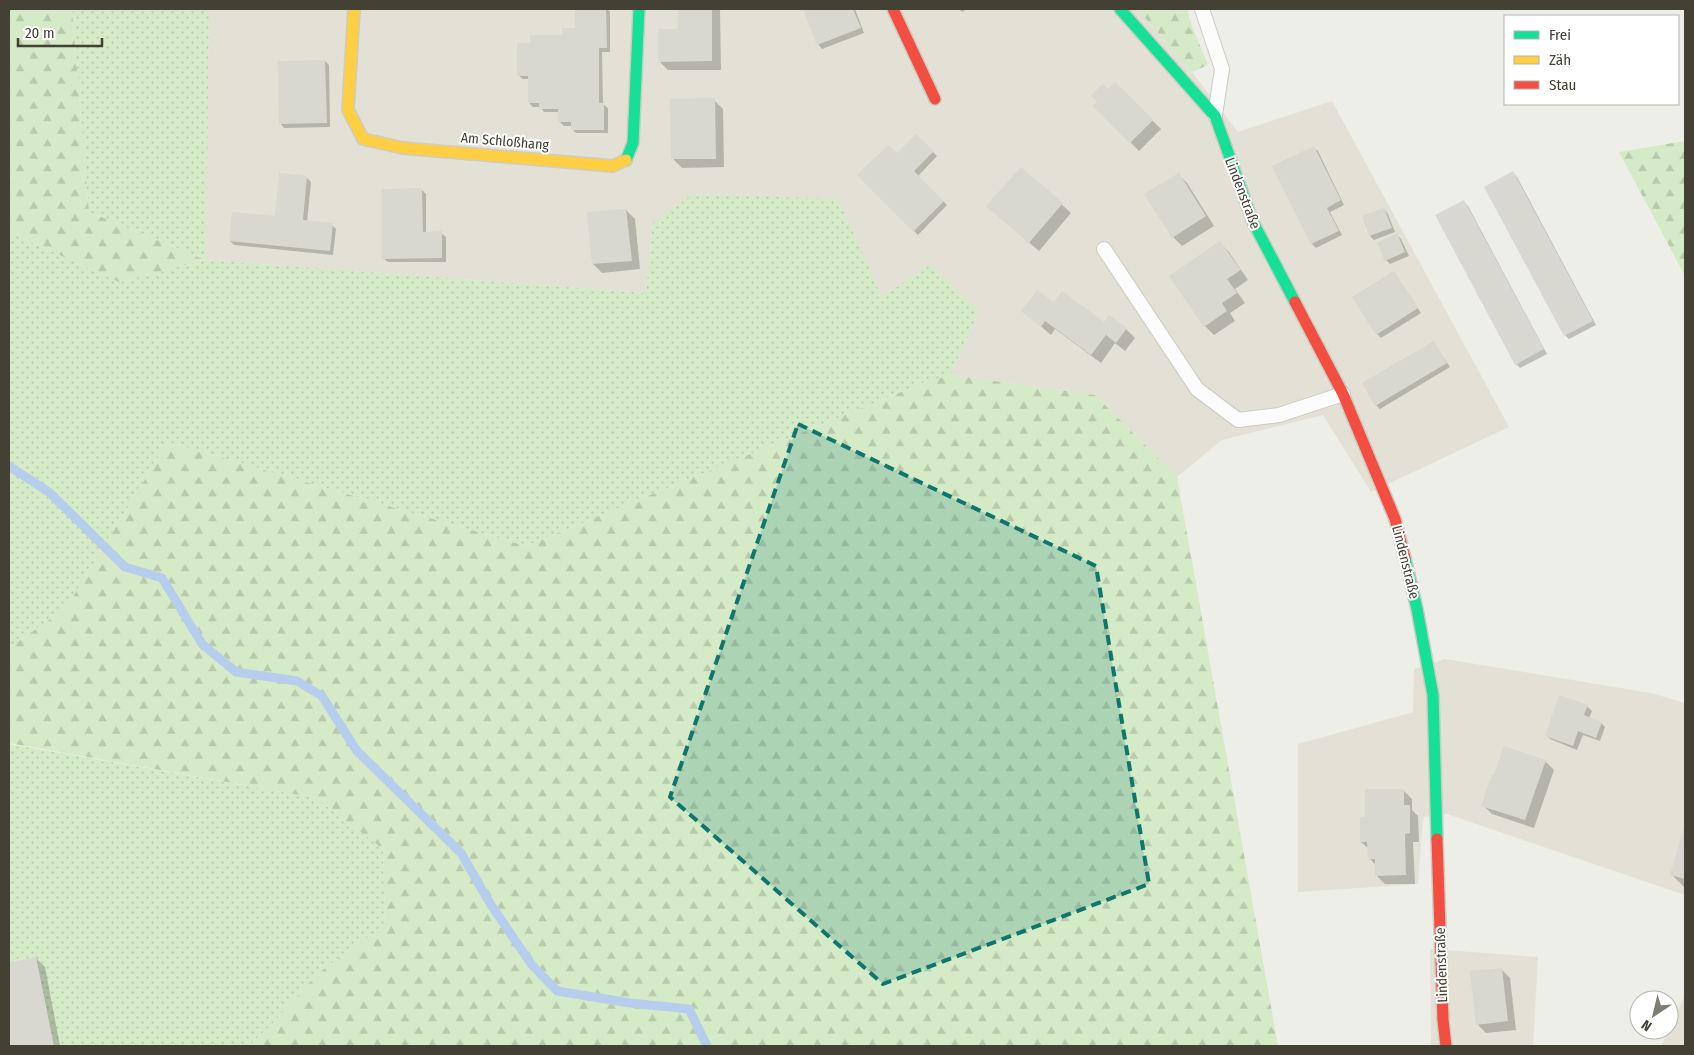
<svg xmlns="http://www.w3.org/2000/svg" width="1694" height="1055" font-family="'Fira Sans Condensed',sans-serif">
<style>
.residential{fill:#e3e1d5}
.grass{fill:url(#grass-dots)}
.forest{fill:url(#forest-firs)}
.shadow{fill:#0003}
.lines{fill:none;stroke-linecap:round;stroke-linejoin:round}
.stream{stroke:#b7cded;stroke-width:9}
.building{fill:#d8d7d0}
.lane-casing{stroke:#cbcac3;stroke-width:16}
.fast-casing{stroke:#ceccbf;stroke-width:14}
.slow-casing{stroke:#ceccbf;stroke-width:14}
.jam-casing{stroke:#ceccbf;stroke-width:14}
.lane{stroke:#fcfcfc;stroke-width:14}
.fast{stroke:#16e098;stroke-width:11}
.slow{stroke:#ffcf43;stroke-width:11}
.jam{stroke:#f24e42;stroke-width:11}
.marked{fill:#0f766e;fill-opacity:0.2;stroke:#0f766e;stroke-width:4;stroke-dasharray:10 6;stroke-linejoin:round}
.labels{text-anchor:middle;stroke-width:4;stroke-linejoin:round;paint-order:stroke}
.street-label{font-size:14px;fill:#434034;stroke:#fff}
</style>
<defs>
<pattern id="grass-dots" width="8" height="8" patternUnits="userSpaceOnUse" patternTransform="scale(1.25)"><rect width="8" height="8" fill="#d5eac7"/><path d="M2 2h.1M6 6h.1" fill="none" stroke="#b8caac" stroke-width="1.8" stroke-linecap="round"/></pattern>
<pattern id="forest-firs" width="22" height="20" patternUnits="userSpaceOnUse" patternTransform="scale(1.25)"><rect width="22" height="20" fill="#d5eac7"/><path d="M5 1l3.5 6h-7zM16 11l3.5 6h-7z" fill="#b8caac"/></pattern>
</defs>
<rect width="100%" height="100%" fill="#eeeee8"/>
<g class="residential">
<path d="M209,9H1137L1192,72L1238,132L1332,101L1509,427L1371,492L1323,415L1222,440L1177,477L1095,395L951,375L979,311L882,297L653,222L646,293L205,260Z"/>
<path d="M1445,659L1651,693L1685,703V895L1447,814L1423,817L1418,884L1298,892V744L1413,712L1414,669Z"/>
<path d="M1430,949L1538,957L1533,1046H1431Z"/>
<path d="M1685,995V1046H1661L1669,1030Z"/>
</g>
<g class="grass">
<path d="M72,9H209L206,260L646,293L653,222L693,194L838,199L882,297L930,265L979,311L951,375L923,383L526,546L168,442L66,608L9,648V232L119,282L205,260L89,212Z"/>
<path d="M9,744L316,798L383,849L385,925L317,974L272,1024L249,1046H9Z"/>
</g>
<g class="forest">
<path d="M9,9H72L89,212L205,260L119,282L9,232Z"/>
<path d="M1137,9H1187L1192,26L1208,65L1192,72Z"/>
<path d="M1685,141V276L1619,152Z"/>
<path d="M951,375L1095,395L1177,477L1278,1046H249L272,1024L317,974L385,925L383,849L316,798L9,743V648L66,608L168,442L526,546L923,383Z"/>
</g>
<g class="shadow">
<path d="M576,9H607L610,12V52H602L603,104L608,108V133H576L572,129V126H564L560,122V112H544L540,107H533L529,103V79H523L518,75L531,45L563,36L576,30Z"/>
<path d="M679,9H720L721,70H668L659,61L679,31Z"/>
<path d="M804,9H855L864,33L822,49L818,44Z"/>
<path d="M959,9H967L962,12Z"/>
<path d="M325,61L329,65L330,127L284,128L280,123Z"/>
<path d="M1115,84L1161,129L1139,151L1094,106Z"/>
<path d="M714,100L723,109L724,167L682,168L673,159Z"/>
<path d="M916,135L937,156L918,176L947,205L918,235L859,175L897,155Z"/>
<path d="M1313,147L1318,151L1344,205L1330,212L1342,235L1316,248L1312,244Z"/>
<path d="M1021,168L1071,213L1039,251L997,215Z"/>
<path d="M1513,173L1517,177L1596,325L1569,339L1565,335Z"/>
<path d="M1178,174L1187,183L1214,226L1182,246L1173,237Z"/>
<path d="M306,177L311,182L307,222L332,225L336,229L333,255L234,245L230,241L276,218Z"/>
<path d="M422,190L426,194V233H441L446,237V262H388L383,258Z"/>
<path d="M1464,202L1468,206L1547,354L1520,368L1516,364Z"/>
<path d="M1384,209L1388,214L1395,232L1374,240L1370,236Z"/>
<path d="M626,210L635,219L640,269L602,273L593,264Z"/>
<path d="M1397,235L1401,239L1409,256L1390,264L1386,260Z"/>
<path d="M1220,243L1229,252L1248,280L1235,289L1245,303L1230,313L1235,321L1214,335L1205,326Z"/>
<path d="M1394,272L1421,313L1381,338L1377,334Z"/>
<path d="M1054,304L1104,324L1126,329L1135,338L1125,351L1115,343L1101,363L1055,329L1051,335L1023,311Z"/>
<path d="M1433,342L1450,367L1380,409L1376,405Z"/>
<path d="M1560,697L1588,707L1592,711L1589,718L1601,723L1605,727L1600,741L1583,735L1577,750L1550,739L1546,735Z"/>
<path d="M1545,761L1554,770L1534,828L1492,814L1483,805Z"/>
<path d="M1403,790L1412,799V810L1418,816L1419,842H1413L1415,884H1385L1376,875V865L1369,858V849L1361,842L1367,818Z"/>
<path d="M1685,828V888L1672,875Z"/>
<path d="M36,958L45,967L60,1046H9V964Z"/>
<path d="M1501,969L1510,978L1516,1030L1486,1033L1477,1024Z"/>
</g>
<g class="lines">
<path class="stream" d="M9,466L50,493L125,567L162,578L202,644L236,672L297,681L322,696L357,751L461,853L491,905L532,965L557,991L630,1003L689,1009L707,1046"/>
</g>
<g class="building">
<path d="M575,9H606L607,48H599V103H604V130H571V122H558V109H539V103H528V76H517V43H530V35H562V28H575Z"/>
<path d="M678,9H712V61L658,62V29H678Z"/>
<path d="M803,9H853L861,28L817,45Z"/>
<path d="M325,60L327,123L279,124L278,61Z"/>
<path d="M1115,82L1153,120L1130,143L1092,106L1097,101L1091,95L1103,84L1108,89Z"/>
<path d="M715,98L716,159H671L670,99Z"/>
<path d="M916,134L934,151L914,171L944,201L913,232L857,175L888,145L897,153Z"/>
<path d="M1314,146L1341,200L1327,208L1339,231L1311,244L1272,166Z"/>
<path d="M1021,167L1063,203L1029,243L986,206Z"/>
<path d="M1513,171L1593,321L1564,336L1484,187Z"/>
<path d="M279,173L307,176L303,220L333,223L330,251L229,241L232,212L275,216Z"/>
<path d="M1179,173L1206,216L1172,238L1144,194Z"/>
<path d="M422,188L423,232L442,231V258L382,259V189Z"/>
<path d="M1464,200L1544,349L1515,365L1435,215Z"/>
<path d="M1384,208L1392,228L1369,236L1362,216Z"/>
<path d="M626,209L632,261L592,264L587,212Z"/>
<path d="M1397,233L1405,252L1385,261L1377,243Z"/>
<path d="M1220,241L1241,270L1227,279L1237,293L1222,303L1227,311L1204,327L1169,276Z"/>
<path d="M1394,271L1418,308L1376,335L1352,297Z"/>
<path d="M1037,290L1054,302L1062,291L1104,322L1109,315L1127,328L1116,343L1106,335L1091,355L1045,321L1041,327L1021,311Z"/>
<path d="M1434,341L1447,363L1375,406L1362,383Z"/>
<path d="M1559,695L1588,705L1584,715L1602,722L1596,738L1578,731L1573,746L1545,736Z"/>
<path d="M1504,746L1546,760L1525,820L1481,806L1492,775H1494Z"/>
<path d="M1365,789H1404V805H1410V833L1405,834L1406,875L1375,876V859H1368L1367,842H1360V817H1365Z"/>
<path d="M1685,825V879L1670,875Z"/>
<path d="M36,957L54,1046H9V963Z"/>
<path d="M1502,968L1508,1021L1476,1025L1470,971Z"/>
</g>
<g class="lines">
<defs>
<g id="lane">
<path d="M1202,9L1222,69L1215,115"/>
<path d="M1104,249L1197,389L1238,420L1279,415L1343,394"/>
</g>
<g id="fast">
<path d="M1120,9L1215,116L1253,222L1295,302"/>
<path d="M626,160L633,143L639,9"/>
<path d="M1405,558L1417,609L1433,695L1437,839"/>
</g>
<path id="slow" d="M354,9L348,110L363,139L403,148L613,166L626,160"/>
<g id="jam">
<path d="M893,9L935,99"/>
<path d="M1295,302L1343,394L1395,519L1405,558"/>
<path d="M1437,839L1443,1020L1446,1046"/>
</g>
</defs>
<use href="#lane" class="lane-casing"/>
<use href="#fast" class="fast-casing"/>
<use href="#slow" class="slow-casing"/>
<use href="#jam" class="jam-casing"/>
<use href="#lane" class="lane"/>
<use href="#fast" class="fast"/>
<use href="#slow" class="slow"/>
<use href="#jam" class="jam"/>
</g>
<path class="marked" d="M798,424L1096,566L1149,884L883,984L670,797Z"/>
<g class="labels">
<g class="street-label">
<text transform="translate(505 141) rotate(5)" y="5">Am Schloßhang</text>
<text transform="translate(1243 193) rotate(69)" y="5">Lindenstraße</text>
<text transform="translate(1406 562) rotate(76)" y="5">Lindenstraße</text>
<text transform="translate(1441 965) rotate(-92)" y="5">Lindenstraße</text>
</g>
</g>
<rect width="1694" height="1055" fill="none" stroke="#434034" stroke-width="20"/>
<rect x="1504" y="15" width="175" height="90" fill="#ffffff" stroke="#b4b3ae"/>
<rect x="1514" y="31" width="25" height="8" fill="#16e098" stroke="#b4b3ae"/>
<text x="1549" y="40" font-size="15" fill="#434034">Frei</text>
<rect x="1514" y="56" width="25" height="8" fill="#ffcf43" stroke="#b4b3ae"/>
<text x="1549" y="65" font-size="15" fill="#434034">Zäh</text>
<rect x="1514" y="81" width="25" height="8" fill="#f24e42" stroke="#b4b3ae"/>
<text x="1549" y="90" font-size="15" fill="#434034">Stau</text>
<g transform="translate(1654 1015) rotate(215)"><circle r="24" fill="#ffffff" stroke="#b4b3ae"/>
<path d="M0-4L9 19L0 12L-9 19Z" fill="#7f7d73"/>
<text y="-8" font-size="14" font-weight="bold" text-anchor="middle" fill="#434034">N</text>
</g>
<path d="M18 38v8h84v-8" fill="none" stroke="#434034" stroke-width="2.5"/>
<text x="25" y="38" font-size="15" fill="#434034" stroke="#ffffff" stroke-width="4" paint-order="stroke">20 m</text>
</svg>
